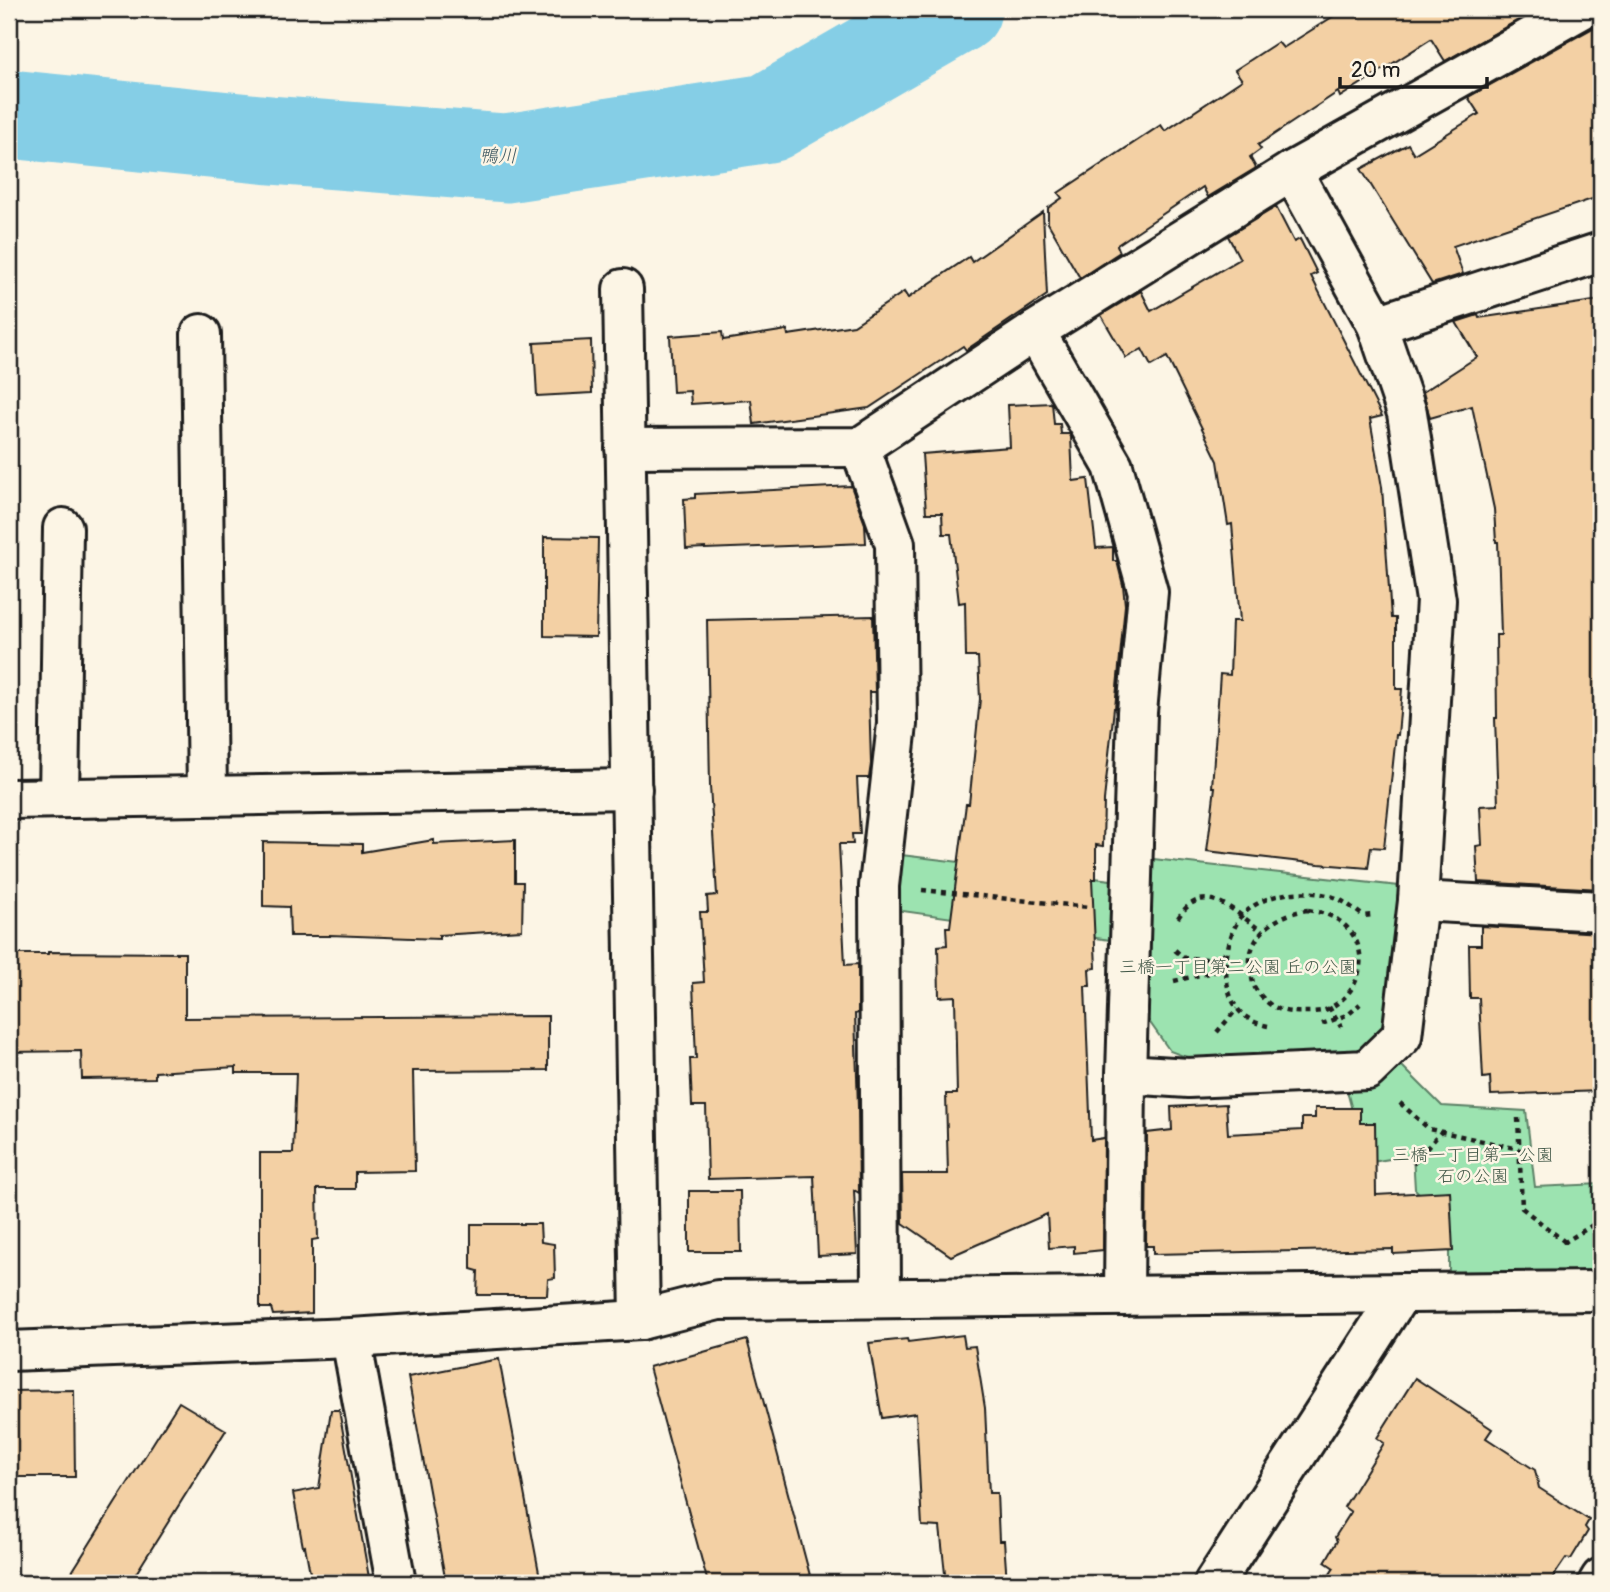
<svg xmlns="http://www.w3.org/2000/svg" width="1610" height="1592" font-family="Pangolin,'Klee One',sans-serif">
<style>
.green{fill:#9ce3b0;stroke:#5c8066;stroke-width:2}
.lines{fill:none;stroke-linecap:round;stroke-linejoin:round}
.river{stroke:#85cee6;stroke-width:89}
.building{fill:#f3d0a4;stroke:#1c1c1c;stroke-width:2}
.minor-casing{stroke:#1c1c1c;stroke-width:44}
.path{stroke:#1c1c1c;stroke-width:4.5;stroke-dasharray:5 5;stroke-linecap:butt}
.minor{stroke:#fcf5e5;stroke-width:38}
.labels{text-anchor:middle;stroke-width:5;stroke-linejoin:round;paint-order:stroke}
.park-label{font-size:18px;fill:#425848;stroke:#fcf5e5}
.water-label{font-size:19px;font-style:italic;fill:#415a63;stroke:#fcf5e5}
</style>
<rect width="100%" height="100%" fill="#fcf5e5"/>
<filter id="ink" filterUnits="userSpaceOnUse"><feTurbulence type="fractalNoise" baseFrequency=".0143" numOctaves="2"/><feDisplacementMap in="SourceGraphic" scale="14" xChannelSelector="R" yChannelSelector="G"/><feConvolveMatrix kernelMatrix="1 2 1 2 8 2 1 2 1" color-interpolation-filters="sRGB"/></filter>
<g filter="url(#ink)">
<g class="green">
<path d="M893,854L1119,881L1118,941L888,909Z"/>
<path d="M1144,858L1408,887L1394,1015L1365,1046L1338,1060L1207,1065L1170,1051L1139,1007Z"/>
<path d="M1397,1061L1442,1106L1526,1111L1535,1187L1601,1184V1286L1449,1290V1224L1415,1189L1413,1155L1366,1163L1347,1091Z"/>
</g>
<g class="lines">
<path class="river" d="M9,114L270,140L506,158L768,118L957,9"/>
</g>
<g class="building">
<path d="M1345,9H1538L1445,61L1431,39L1340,97L1338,92L1258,145L1261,149L1250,157L1256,168L1208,197L1203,187L1117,245L1120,252L1080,278L1048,223V208L1062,198L1058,193L1161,125L1165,131L1242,80L1235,70L1278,42L1283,48Z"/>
<path d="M1601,19V196L1453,246L1463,274L1432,284L1361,169L1408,144L1414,154L1479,114L1468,97L1593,28Z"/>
<path d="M1276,207L1294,242L1300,239L1317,273L1311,276L1382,416L1370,419L1382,487L1391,618H1396V689H1402L1398,735H1396L1384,848L1371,847L1368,868L1319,864L1207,851L1215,787H1212L1220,674L1230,675L1232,621H1240L1232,524L1228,525L1218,461L1167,357L1151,366L1142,349L1126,358L1101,315L1141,291L1151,311L1240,259L1228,236Z"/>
<path d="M1043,212L1047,295L966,350L963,346L869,408L754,424L751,400L691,404L690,391L673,392L670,336L722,332L723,340L787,330L788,335L854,325L904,292L908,298L969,257L972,262Z"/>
<path d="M1601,300V889L1478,882L1476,846L1482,845L1480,806L1498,805L1495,718H1497L1496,635H1501L1498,542H1496L1494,509L1472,406L1430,418L1423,392L1477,357L1456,322L1478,315L1479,318Z"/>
<path d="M591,340L592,393L537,396L534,343Z"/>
<path d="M1052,403L1054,424H1060L1061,434H1069L1071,437L1073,481L1088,479L1096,548L1113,547V561H1117L1123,585L1125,605L1115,708H1114L1104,800L1103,846L1096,845V879H1092L1096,968L1089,969L1090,986H1085L1091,1140L1104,1138L1103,1250L1074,1253V1246L1049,1248L1047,1214L951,1256L903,1223L902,1174H948L946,1094H957L955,996L939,997L938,946L947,945L946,927H950L966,804H969L980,699L978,657H966L965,602L959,603L951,534H943L942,513H926L922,454L1010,447L1008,405Z"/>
<path d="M851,486L865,524L866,543L705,549V548L686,549L684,499L695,498V494Z"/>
<path d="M544,537L598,538L596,637L544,636Z"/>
<path d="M873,616L875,692H869L871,764L869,778H857L860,834H852L853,844H839L845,965L858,964V1013L855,1014L858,1107L859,1193L854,1190L857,1254L818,1256L814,1176L708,1179L706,1106H692L690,1059H696L693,983L704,982L700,912H708L707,896L717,895L710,786L707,620Z"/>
<path d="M434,840V844L515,840V882H523L522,930L439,935V939L330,935V936H290L289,907L263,906V842L362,844V852Z"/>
<path d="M1481,926L1601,933V1091L1491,1095L1490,1077L1483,1078L1479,998H1470L1469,945H1481Z"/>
<path d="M48,952L185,953V1018L548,1016V1070L413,1071L415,1171L355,1172V1189H317L318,1239L312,1240V1313L273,1315L271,1308H260V1153H293L296,1073H236V1067L155,1072V1078L82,1079L81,1051L9,1052V954H48Z"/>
<path d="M1226,1104L1228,1134L1302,1130V1118H1315V1108H1360V1123H1375L1376,1195L1450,1191L1453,1251L1393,1254V1249L1153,1254V1246H1146L1147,1133L1172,1130L1171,1107Z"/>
<path d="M689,1191H740L741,1252H689Z"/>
<path d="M471,1224H540L541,1242L554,1244L555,1278L548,1279L547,1295H477L478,1271L471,1269Z"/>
<path d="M963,1335L965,1347L975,1346L985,1408L989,1493H997L999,1541H1004L1007,1583H946L940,1527L922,1526L916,1413L882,1418L869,1343L907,1339L908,1342Z"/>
<path d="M747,1340L812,1583H708L649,1367Z"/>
<path d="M499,1359L541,1583H446L408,1377Z"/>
<path d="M1415,1378L1492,1429L1486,1438L1535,1470L1539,1488L1589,1520L1585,1527L1588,1531L1571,1559L1566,1558L1549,1583H1324L1334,1568L1325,1562L1337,1541L1335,1537L1351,1512L1344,1507L1384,1443L1377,1438Z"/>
<path d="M74,1390L75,1477H9V1391Z"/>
<path d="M179,1402L226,1430L130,1583H65Z"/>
<path d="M331,1410H339L370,1583H312L305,1546L303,1547L293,1493L319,1488Z"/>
</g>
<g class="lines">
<defs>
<g id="minor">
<path d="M1292,171L1377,325L1407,413L1436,600L1418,901L1601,911"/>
<path d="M623,289L640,1320"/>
<path d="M1377,325L1601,252"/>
<path d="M1035,331L1113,466L1148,592L1137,712L1126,1074L1124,1296"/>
<path d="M201,334L207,795"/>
<path d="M860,447L895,544L897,724L879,886L881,1298"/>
<path d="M625,448L860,447L1035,331L1292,171L1582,9"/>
<path d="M59,798L63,528"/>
<path d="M9,799L632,789"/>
<path d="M1126,1074L1188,1078L1367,1070L1402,1036L1418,901"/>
<path d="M351,1338L396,1583"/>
<path d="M9,1351L351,1338L640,1320L718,1300L1601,1291"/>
<path d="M1214,1583L1401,1293"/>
<path d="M1598,1583L1601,1578"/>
</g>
</defs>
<use href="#minor" class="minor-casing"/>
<g class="path">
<path d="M922,890L1088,907"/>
<path d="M1308,910C1319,912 1329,914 1338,920C1375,945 1363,995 1325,1010C1319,1012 1310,1012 1304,1012C1286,1013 1273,1010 1261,996C1253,987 1253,984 1251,972C1243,938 1277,913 1308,910Z"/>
<path d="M1178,918C1204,877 1236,913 1263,932"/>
<path d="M1175,950L1184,958L1206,959L1219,958L1227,951"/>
<path d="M1174,981L1226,969"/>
<path d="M1329,1007L1341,1027"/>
<path d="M1322,1024L1349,1014L1360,1004"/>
<path d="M1268,1026C1257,1024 1244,1018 1237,1008C1220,986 1224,938 1241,917C1261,893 1302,888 1331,896C1343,900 1353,908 1363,916L1373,915"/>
<path d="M1217,1032L1237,1009"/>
<path d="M1400,1103L1429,1129L1519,1149"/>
<path d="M1518,1118L1522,1208L1565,1242"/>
<path d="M1413,1164L1441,1132"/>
<path d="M1565,1244V1242L1601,1220"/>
</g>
<use href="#minor" class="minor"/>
</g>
</g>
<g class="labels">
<g class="park-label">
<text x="1238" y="973">三橋一丁目第二公園 丘の公園</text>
<text x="1473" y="1161">三橋一丁目第一公園<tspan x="1473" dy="21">石の公園</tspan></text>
</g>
<g class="water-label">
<text x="498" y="162">鴨川</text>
</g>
</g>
<rect width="1610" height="1592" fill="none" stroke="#fcf5e5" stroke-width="35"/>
<rect x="18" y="18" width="1575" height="1557" fill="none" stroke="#1c1c1c" stroke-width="2.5" filter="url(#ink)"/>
<path d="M1340 77v10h147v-10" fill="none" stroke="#1c1c1c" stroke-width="3.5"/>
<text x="1351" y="77" font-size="21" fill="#1c1c1c" stroke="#fcf5e5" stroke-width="5" paint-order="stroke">20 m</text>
</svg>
